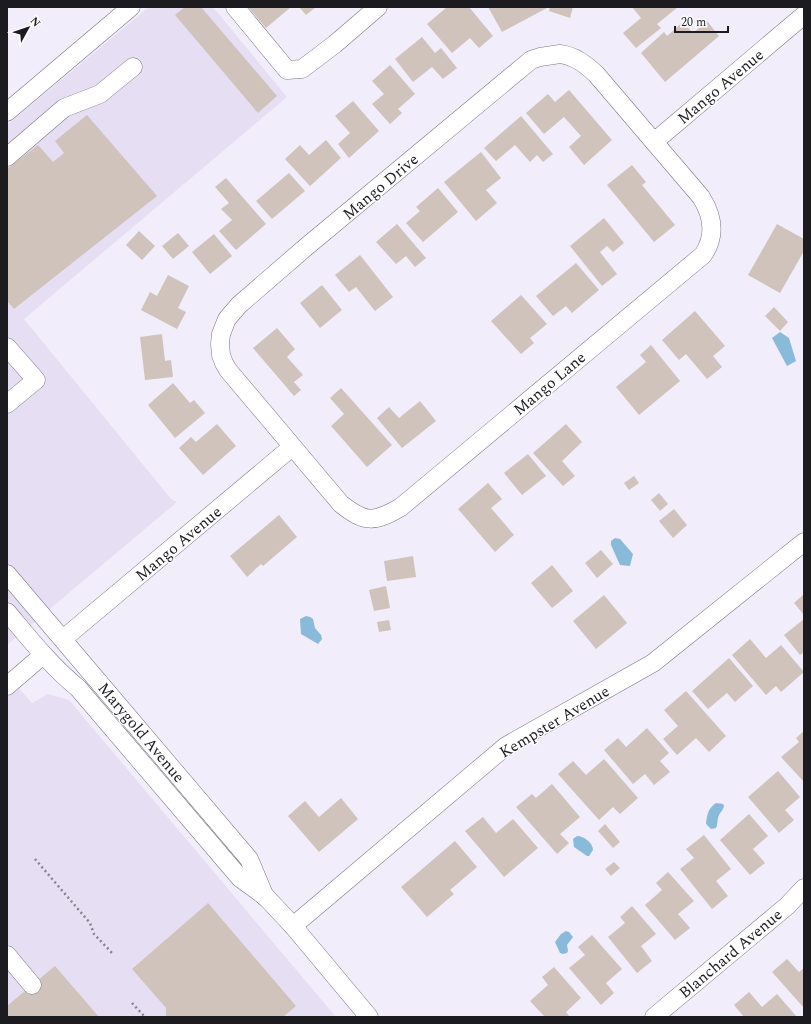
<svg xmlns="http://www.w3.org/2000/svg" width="811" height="1024" font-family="Spectral,serif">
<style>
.built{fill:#e6dff3}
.water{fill:#89bad9}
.building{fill:#d0c3bc}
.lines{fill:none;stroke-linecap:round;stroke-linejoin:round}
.minor-casing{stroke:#797581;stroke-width:19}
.path{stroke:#85838b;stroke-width:2.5;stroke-dasharray:2 3;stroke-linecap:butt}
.minor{stroke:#fff;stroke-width:18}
.labels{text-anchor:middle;stroke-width:3;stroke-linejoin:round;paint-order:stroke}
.street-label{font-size:16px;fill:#1c1b1f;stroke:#fff}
</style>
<rect width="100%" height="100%" fill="#f1edfa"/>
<g class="built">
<path d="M149,7H213L287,97L24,319L171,499L177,502L7,645V125Z"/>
<path d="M7,675L32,703L48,694L69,700L336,1017H7Z"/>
</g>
<g class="water">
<path d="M780,332L789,338L796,361L787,366L772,338Z"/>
<path d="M615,538L620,539L633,554L630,566L620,565L611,545V541Z"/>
<path d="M306,616L310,617L313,619L315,628L321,635L322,639L318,644L301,634L300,619Z"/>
<path d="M716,803L723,804L724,806C723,811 719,813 718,818C717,822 718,824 716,828L711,829L706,824C707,815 708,808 716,803Z"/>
<path d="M577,836C584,836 593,843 593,850L589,856H587L574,847L573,839Z"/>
<path d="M566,931L569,932L573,937L567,945L568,951L567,953L563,954L560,953L555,942L561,934Z"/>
</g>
<g class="building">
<path d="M185,7H201L277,96L258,113L175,15Z"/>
<path d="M248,7H291L266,28Z"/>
<path d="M299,7H316L306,15Z"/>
<path d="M447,7H469L493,36L479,48L470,38L452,53L427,24Z"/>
<path d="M488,7H547V8L502,32Z"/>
<path d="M550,7H573L570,18L549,11Z"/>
<path d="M632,7H678L657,24L661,28L636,48L623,33L641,18Z"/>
<path d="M707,21L719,36L665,82L641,53L664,32L667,36L683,22L693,33Z"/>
<path d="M422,37L435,53L441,48L457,68L443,79L432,67L413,82L395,59Z"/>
<path d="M390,65L415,94L398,109L402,113L390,124L372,104L384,94L372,81Z"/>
<path d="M569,90L612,140L584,165L569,147L581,136L564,117L544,134L526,113L548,94L555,102Z"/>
<path d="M353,101L379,131L349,158L338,144L350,133L335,116Z"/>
<path d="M87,115L157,196L14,309L7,301V169L38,145L53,162L64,153L55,141Z"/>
<path d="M521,116L553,154L543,162L537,155L530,162L515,145L496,161L484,148Z"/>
<path d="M326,140L341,158L310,186L285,159L300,145L309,155Z"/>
<path d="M481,152L501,178L486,190L497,203L476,221L444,182Z"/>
<path d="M632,165L646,182L642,185L675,225L654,242L607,185Z"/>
<path d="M289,173L305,191L272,219L256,201Z"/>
<path d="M226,178L266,224L236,250L219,231L232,220L221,209L229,203L215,187Z"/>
<path d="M438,188L458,212L423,242L406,223L420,211L416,207Z"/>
<path d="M604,218L624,243L613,252L607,246L600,252L617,274L602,286L570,246Z"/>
<path d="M397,224L426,258L415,267L406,256L396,264L376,242Z"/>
<path d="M777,224L804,239V251L780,293L748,275Z"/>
<path d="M139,231L155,246L142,260L126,245Z"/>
<path d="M178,233L189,246L173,259L162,246Z"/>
<path d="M214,234L232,256L210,274L192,252Z"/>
<path d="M360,255L393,297L375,311L356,287L349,292L335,275Z"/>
<path d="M576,263L599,290L572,313L566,306L553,316L536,296Z"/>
<path d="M168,275L189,286L178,308L186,312L177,329L141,310L150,292L157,296Z"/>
<path d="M322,285L342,310L320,328L300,303Z"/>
<path d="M521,295L547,324L530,338L534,343L521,354L491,321Z"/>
<path d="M774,307L788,322L780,331L765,316Z"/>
<path d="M695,311L725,346L713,356L722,367L707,379L686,354L679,360L662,340Z"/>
<path d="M277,328L295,349L287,357L303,375L294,382L301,390L294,396L253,348Z"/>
<path d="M162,334L165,361L171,360L173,377L145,380L140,337Z"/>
<path d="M651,345L680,381L639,415L616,387L646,362L640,355Z"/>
<path d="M173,383L190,403L194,400L205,413L175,438L148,405Z"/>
<path d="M341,388L392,445L367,467L331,426L344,414L330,398Z"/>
<path d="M420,401L436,421L402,448L377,418L389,407L399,418Z"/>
<path d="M217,424L236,446L203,475L179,448L191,437L196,442Z"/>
<path d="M566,424L582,442L562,461L575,476L563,486L533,453Z"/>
<path d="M528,454L546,476L522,495L504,473Z"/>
<path d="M634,476L639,483L629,490L624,483Z"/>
<path d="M488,483L502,499L491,508L514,535L495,552L458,509Z"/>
<path d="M659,493L668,504L660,511L651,500Z"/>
<path d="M674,509L687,525L673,538L659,521Z"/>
<path d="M279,515L297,537L263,566L261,564L247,577L230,556Z"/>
<path d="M601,550L613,564L597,578L585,563Z"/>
<path d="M413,556L416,577L387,581L384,561Z"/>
<path d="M552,565L573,591L552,608L531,583Z"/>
<path d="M386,586L390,608L374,611L369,590Z"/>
<path d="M804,594V615L794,603Z"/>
<path d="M604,595L627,623L596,649L573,621Z"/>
<path d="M804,619V652L800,655L784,635Z"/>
<path d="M389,620L391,630L379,632L377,622Z"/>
<path d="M750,639L766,658L781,645L804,672L781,692L776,686L766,695L732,655Z"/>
<path d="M729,658L753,686L735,702L727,693L708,709L692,691Z"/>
<path d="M686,691L726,736L709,752L696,738L677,755L663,739L678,726L664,710Z"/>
<path d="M647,728L669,753L660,761L670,772L654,785L645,774L633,784L604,750L618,738L626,747Z"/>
<path d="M804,731V782L781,757L799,742L796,738Z"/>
<path d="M604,759L638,798L620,814L613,807L599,820L558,774L573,761L586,775Z"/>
<path d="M778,771L800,797L785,810L794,820L779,833L748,797Z"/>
<path d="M552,784L580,817L560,834L569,843L557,854L516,807L532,794L536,798Z"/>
<path d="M341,798L358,819L319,852L288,816L305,801L319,817Z"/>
<path d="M749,814L768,836L753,849L765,863L750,875L720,840Z"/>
<path d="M483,817L496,833L513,819L538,848L504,877L465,831Z"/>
<path d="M605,824L620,842L613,848L598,831Z"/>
<path d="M704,835L731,869L716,881L728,896L712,909L680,869L694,858L686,849Z"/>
<path d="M455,841L477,867L450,890L454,894L427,917L401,887Z"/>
<path d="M614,862L620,868L611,876L605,869Z"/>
<path d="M668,872L694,901L678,914L690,928L675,940L645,905L662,890L656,883Z"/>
<path d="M208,903L296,1006L283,1017H166V1008L132,969Z"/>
<path d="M632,906L656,934L641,946L652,961L637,973L608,937L625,923L620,917Z"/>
<path d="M592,935L622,969L606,983L614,993L601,1005L569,968L585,955L578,947Z"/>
<path d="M787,959L799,972L804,968V1008L772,972Z"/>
<path d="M55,966L99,1017H7V1006Z"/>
<path d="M554,967L581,998L566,1012L570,1017H545L530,1001L548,985L542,977Z"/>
<path d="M749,992L762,1007L777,994L797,1017H744L734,1005Z"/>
</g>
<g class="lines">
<defs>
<g id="minor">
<path d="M235,7L287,70L302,69L335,44L378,7"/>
<path d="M560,54C575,56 585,64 596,74L701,197C713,216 716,236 703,255L401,507C374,523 365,523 341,504L228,370L224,363L221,355L220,344L221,334L227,319L239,305L306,247L531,60L540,57Z"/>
<path d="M7,112L131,7"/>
<path d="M654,142L804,15"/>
<path d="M7,157L64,108L100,94L133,67"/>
<path d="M7,347L36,380L7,404"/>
<path d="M7,574L249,859L265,897"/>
<path d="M7,612C29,638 51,666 78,688L240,878L266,897L293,926L369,1017"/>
<path d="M63,639L292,447"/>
<path d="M7,686L43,655"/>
<path d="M293,926L506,746L653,663L804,542"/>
<path d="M7,955L32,985"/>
<path d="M654,1017L787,906L804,888"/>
</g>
</defs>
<use href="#minor" class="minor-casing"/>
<g class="path">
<path d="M35,859L90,923L94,934L113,954"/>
<path d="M132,1003L145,1017"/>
</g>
<use href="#minor" class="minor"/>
</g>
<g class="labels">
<g class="street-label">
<text transform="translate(720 86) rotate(-40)" y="6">Mango Avenue</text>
<text transform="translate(380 186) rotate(-40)" y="6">Mango Drive</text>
<text transform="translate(549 383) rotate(-40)" y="6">Mango Lane</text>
<text transform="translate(178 543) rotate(-40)" y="6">Mango Avenue</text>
<text transform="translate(554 721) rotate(-31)" y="6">Kempster Avenue</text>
<text transform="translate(142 732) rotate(50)" y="6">Marygold Avenue</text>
<text transform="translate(730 953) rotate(-40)" y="6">Blanchard Avenue</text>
</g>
</g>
<rect width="811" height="1024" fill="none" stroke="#1c1b1f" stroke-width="16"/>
<g transform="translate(28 28) rotate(50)" stroke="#ffffff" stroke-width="3" paint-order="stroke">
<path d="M0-3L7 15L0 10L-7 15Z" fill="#1c1b1f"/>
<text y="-6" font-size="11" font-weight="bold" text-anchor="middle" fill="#1c1b1f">N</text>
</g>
<path d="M675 26v6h53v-6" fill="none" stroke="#1c1b1f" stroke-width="2"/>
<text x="681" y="26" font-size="12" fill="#1c1b1f" stroke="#ffffff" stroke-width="3" paint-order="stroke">20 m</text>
</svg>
